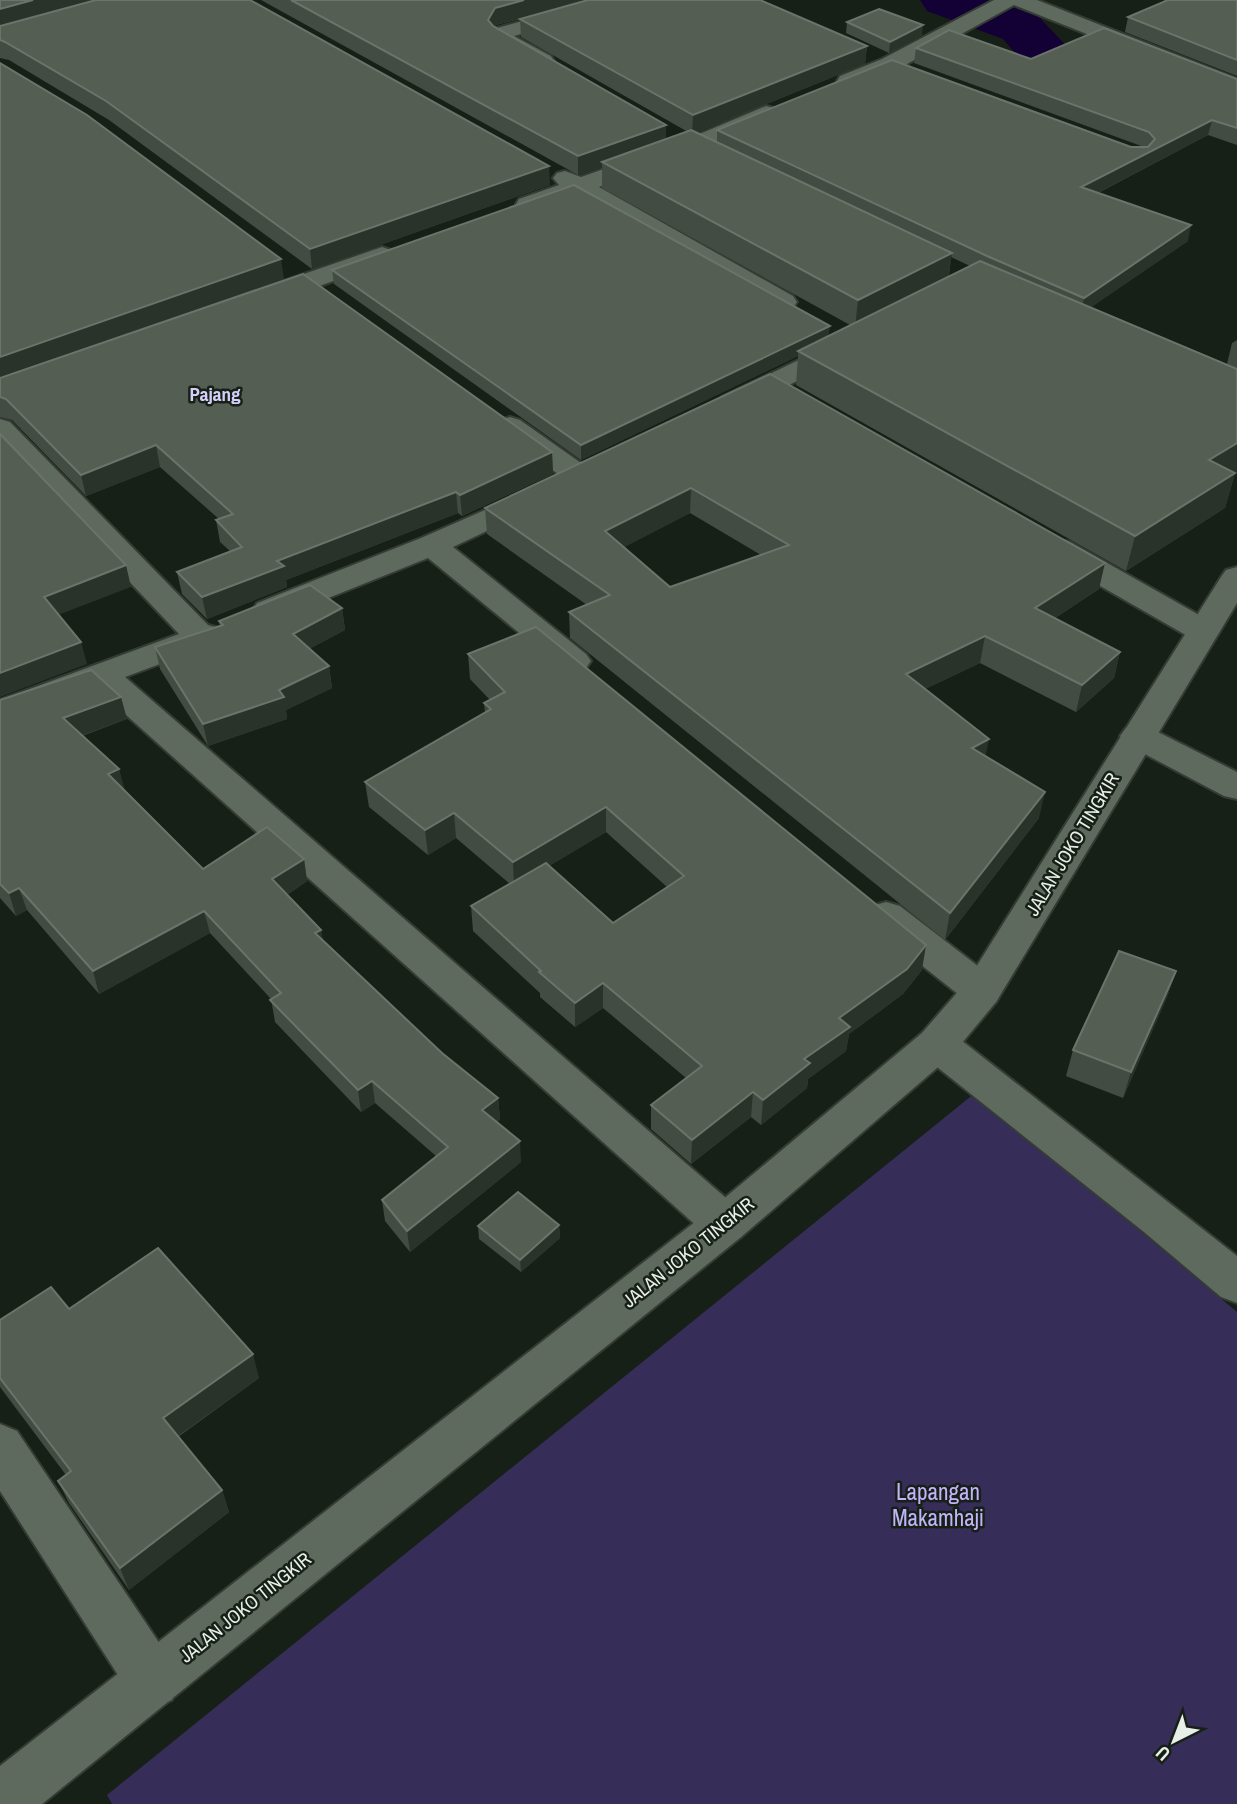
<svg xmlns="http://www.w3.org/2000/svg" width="1237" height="1804" font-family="'Archivo Narrow',sans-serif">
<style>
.green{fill:#372d59}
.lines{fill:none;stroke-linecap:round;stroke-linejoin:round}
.river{fill:#130034;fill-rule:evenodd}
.street-casing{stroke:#353c35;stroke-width:4}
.secondary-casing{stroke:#353c35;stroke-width:4}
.street{fill:#5f6a5e;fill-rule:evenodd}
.secondary{fill:#5f6a5e;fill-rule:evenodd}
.wall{fill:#424c42;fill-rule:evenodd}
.shaded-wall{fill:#2a3329}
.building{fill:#545e53;stroke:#6b746b;stroke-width:2;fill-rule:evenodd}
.labels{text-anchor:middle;stroke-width:5;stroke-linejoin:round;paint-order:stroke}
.far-quarter-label{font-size:19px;font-weight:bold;fill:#d5cefa;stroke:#172016}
.street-label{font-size:19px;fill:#e8efe8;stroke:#172016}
.near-park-label{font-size:23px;fill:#c1b4fc;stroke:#172016}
</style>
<rect width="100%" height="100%" fill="#172016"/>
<path class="green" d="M975,1093L1237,1312V1804H112L107,1795Z"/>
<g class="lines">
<path class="river" d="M920,0H993L1039,17L1094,75L1120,80L1206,74L1237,81V115L1206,108L1120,114L1056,100L1003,39L927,11Z"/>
<defs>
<g id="street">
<path d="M994,0H1037L1237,79V94L1014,5L898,69L848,88L840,86L837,81L840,76L882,59Z"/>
<path d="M570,8L577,10L580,14L577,18L514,36L551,56L554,61L551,66H535L495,42L491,38L497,28Z"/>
<path d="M766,106L774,108L777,113L774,118L699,151L599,187L793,296L797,302L793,308L784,310L775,308L577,195L537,209L528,211L519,209L516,204L519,199L559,185L553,178L557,173L565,171L581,177L683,141Z"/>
<path d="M382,247L391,250L395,255L391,260L270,304L261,306L252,304L248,298L252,292Z"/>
<path d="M844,338L854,340L858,346L854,352L742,409L732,412L722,409L718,403L722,397Z"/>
<path d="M510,417L520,420L591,470L595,476L591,482L580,485L569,482L500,432L496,426L500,420Z"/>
<path d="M0,419L10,422L208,625L219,628L224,635L219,642L125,677L741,1211L747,1224L741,1237L725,1243L709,1237L96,688L0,723V700L179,634L0,445Z"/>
<path d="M533,489L544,492L548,498L544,504L453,547L586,654L591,661L586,668L574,672L562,668L428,558L281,617L269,620L257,617L253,610L257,603L421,538Z"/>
<path d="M1059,540L1070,542L1215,624L1220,631L1215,638L1203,641L1191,638L1048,556L1043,549L1048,542Z"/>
<path d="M1138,724L1150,728L1237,772V799L1224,796L1126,744L1120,736L1126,728Z"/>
<path d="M886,902L900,906L996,980L1002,991L996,1002L982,1006L968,1002L872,926L867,916L872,906Z"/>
<path d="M937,1028L952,1033L1237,1256V1303L1221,1297L1144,1232L922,1055L916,1044L922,1033Z"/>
<path d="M0,1424L17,1431L172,1662L180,1681L172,1700L153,1708L134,1700L0,1491Z"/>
</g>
<path id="secondary" d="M1237,567V603L996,1002L952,1055L741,1237L42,1804H0V1766L709,1211L922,1033L968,980L1221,577L1226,570Z"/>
</defs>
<use href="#street" class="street-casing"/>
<use href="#secondary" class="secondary-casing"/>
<use href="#street" class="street"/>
<use href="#secondary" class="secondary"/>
</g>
<g class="wall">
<path d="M0,0L550,185L312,269L109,120L9,60L0,58Z"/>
<path d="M261,0H760L867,46L865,64L695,133L717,143V130L1144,147L914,63L916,48L1237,79V145L1208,135L1098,193L1188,241L1091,307L1227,364L1232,343L1237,340V472L1235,473L1225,508L1126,571L796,385L798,356L581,460L334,284L332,270L829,336L850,325L602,188V167L578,175ZM520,19L521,37L688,132L666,139L495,28L496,25ZM951,257L970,266L949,276Z"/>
<path d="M1163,0H1237V76L1125,32L1128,17L1166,1Z"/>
<path d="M847,22L922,35L889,53L846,33Z"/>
<path d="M0,63L284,279L151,326L552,452L553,474L462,516L458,513L286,580L287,587L207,619L182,594L177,572L230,551L220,542L216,520L219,519L160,467L86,496L12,420L0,417Z"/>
<path d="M770,374L1099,589L1055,618L1120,652L1114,678L1076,712L980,663L925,689L986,756L1039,818L945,940L570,638L569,612L587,605L487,534L485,508ZM690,513L761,555L670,587L624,547Z"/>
<path d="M342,608L345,630L309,649L329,666L332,688L286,710L287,719L208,746L160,669L155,647L220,626L219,621Z"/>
<path d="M468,654L922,970L903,994L849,1034L846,1051L808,1079L807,1088L761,1125L751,1117L691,1164L651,1129V1105L686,1078L603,1008L575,1027L540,997V993L473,931L471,906L510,884L456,838L428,855L369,807L365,782L485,713L484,703L490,700L470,679ZM606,832L667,887L613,923L549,866Z"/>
<path d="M0,700L127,719L82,736L119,769L124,790L203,869L304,859L307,881L287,895L321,930L323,942L442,1053L498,1098L500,1119L497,1122L521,1162L410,1252L385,1221L382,1200L436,1156L375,1103L361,1112L275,1022L271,999L210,933L99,994L27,910L16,916L0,898Z"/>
<path d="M1176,971L1167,997L1123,1098L1066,1076L1073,1050Z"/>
<path d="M559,1225L560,1238L521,1272L479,1239L478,1226Z"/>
<path d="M69,1309L259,1378L178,1437L222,1490L229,1512L129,1590L69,1503L58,1481L66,1475L0,1387V1320Z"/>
</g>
<g class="shaded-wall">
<path d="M33,0H99L0,28V9Z"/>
<path d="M524,0H584V1L496,25L488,38V20L495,8Z"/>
<path d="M923,25L922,35L889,53L890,42Z"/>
<path d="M867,46L865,64L692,134L693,115Z"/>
<path d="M1212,120L1208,135L1078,203L1081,187Z"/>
<path d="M666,125V144L602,162V167L578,175V156Z"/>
<path d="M549,166L550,185L312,269L310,249Z"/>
<path d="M1191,225L1188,241L1080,315L1084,298Z"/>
<path d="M952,253L948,281L855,328L858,300Z"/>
<path d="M281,259L284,279L0,379V357Z"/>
<path d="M830,326L828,341L798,351V356L581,460V445Z"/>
<path d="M1237,443V472L1235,473L1225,508L1126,571L1135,536L1209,460Z"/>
<path d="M156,445L160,467L86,496L81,475Z"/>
<path d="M552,452L553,474L462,516L460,495Z"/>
<path d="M691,488L690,513L605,557V531Z"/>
<path d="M456,492L458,513L286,580L287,587L207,619L202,597L277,561Z"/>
<path d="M1105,563L1099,589L1030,634L1035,608Z"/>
<path d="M126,565L131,587L50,618L44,597Z"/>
<path d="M342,608L345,630L296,656L293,634Z"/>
<path d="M985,636L980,663L902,700L906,674Z"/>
<path d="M81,642L87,664L0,697V673Z"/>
<path d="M1120,652L1114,678L1076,712L1082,685Z"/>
<path d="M329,666L332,688L286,710L287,719L208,746L203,724Z"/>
<path d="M121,697L127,719L69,740L63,718Z"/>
<path d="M989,739L984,765L972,748Z"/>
<path d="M119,769L125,791L108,774Z"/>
<path d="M1045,792L1039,818L945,940L950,913Z"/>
<path d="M606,807V832L514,887L513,862Z"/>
<path d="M454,813L456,838L428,855L425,830Z"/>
<path d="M304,859L307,881L276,902L272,879Z"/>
<path d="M19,888L27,910L16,916L9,893Z"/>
<path d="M204,911L210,933L99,994L93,971Z"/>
<path d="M321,930L325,952L315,933Z"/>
<path d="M926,945L922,970L903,994L849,1034L846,1051L808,1079L807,1088L761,1125L763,1100L804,1059L839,1018Z"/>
<path d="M1176,971L1167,997L1123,1098L1131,1072Z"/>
<path d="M603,983V1008L575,1027V1003Z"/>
<path d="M372,1081L375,1103L361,1112L358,1090Z"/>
<path d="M753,1092L751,1117L691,1164L692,1140Z"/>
<path d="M498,1098L500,1119L484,1132L482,1110Z"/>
<path d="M520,1141L521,1162L410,1252L407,1231Z"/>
<path d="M559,1225L560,1238L521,1272L520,1260Z"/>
<path d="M253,1354L259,1378L171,1441L163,1418Z"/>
<path d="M222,1490L229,1512L129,1590L120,1568Z"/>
</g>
<g class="building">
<path d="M0,0H33L0,9Z"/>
<path d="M96,0H250L549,166L310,249L106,101L5,42L0,40V26Z"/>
<path d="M291,0H524L495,8L488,20L493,26L666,125L578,156Z"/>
<path d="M588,0H760L867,46L693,115L520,19Z"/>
<path d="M1168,0H1237V60L1128,17Z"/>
<path d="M879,9L923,25L890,42L847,22Z"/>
<path d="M1104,28L1237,79V128L1212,120L1081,187L1191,225L1084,298L987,256L717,130L892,60L1131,147H1148L1155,139L1149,132L916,48L949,30L1031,59Z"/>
<path d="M0,63L87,115L281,259L0,357Z"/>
<path d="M691,130L952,253L858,300L602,162Z"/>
<path d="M574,185L830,326L581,445L332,270Z"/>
<path d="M980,261L1237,369V443L1209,460L1235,473L1135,536L798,351Z"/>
<path d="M303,274L552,452L460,495L456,492L277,561L284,566L202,597L177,572L242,547L216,520L233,514L156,445L81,475L6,399L0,397V378Z"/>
<path d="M770,374L1105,563L1035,608L1120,652L1082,685L985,636L906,674L989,739L972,748L1045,792L950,913L569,612L610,595L485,508ZM691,488L789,545L670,587L605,531Z"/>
<path d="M0,434L126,565L44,597L81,642L0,673Z"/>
<path d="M310,585L342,608L293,634L329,666L279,690L284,697L203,724L155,647L223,625L219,621Z"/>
<path d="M536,627L926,945L907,969L839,1018L850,1027L804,1059L810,1063L763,1100L753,1092L692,1140L651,1105L702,1066L603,983L575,1003L539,972L541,971L471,906L546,863L613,923L684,876L606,807L513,862L454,813L425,830L365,782L491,709L484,703L505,692L468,654Z"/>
<path d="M91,670L121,697L63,718L119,769L108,774L203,869L267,827L304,859L272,879L321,930L315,933L442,1053L498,1098L482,1110L520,1141L407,1231L382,1200L448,1147L372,1081L358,1090L270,1000L281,993L204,911L93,971L19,888L9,893L0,884V700Z"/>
<path d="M1119,951L1176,971L1131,1072L1073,1050Z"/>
<path d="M518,1192L559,1225L520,1260L478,1226Z"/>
<path d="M158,1248L253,1354L163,1418L222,1490L120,1568L58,1481L71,1471L0,1378V1320L51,1287L69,1309Z"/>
</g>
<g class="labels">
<g class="far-quarter-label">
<text x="215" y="401">Pajang</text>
</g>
<g class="street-label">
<text transform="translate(1072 844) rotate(-59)" y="7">JALAN JOKO TINGKIR</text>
<text transform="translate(688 1252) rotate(-39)" y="7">JALAN JOKO TINGKIR</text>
<text transform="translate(245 1607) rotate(-39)" y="7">JALAN JOKO TINGKIR</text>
</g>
<g class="near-park-label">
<text x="938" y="1500">Lapangan<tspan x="938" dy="26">Makamhaji</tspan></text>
</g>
</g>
<g transform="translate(1174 1741) rotate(222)" stroke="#172016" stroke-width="5" paint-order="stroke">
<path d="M0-5L12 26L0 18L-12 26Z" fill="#e8efe8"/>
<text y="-10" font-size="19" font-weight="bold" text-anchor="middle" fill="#e8efe8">U</text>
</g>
</svg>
